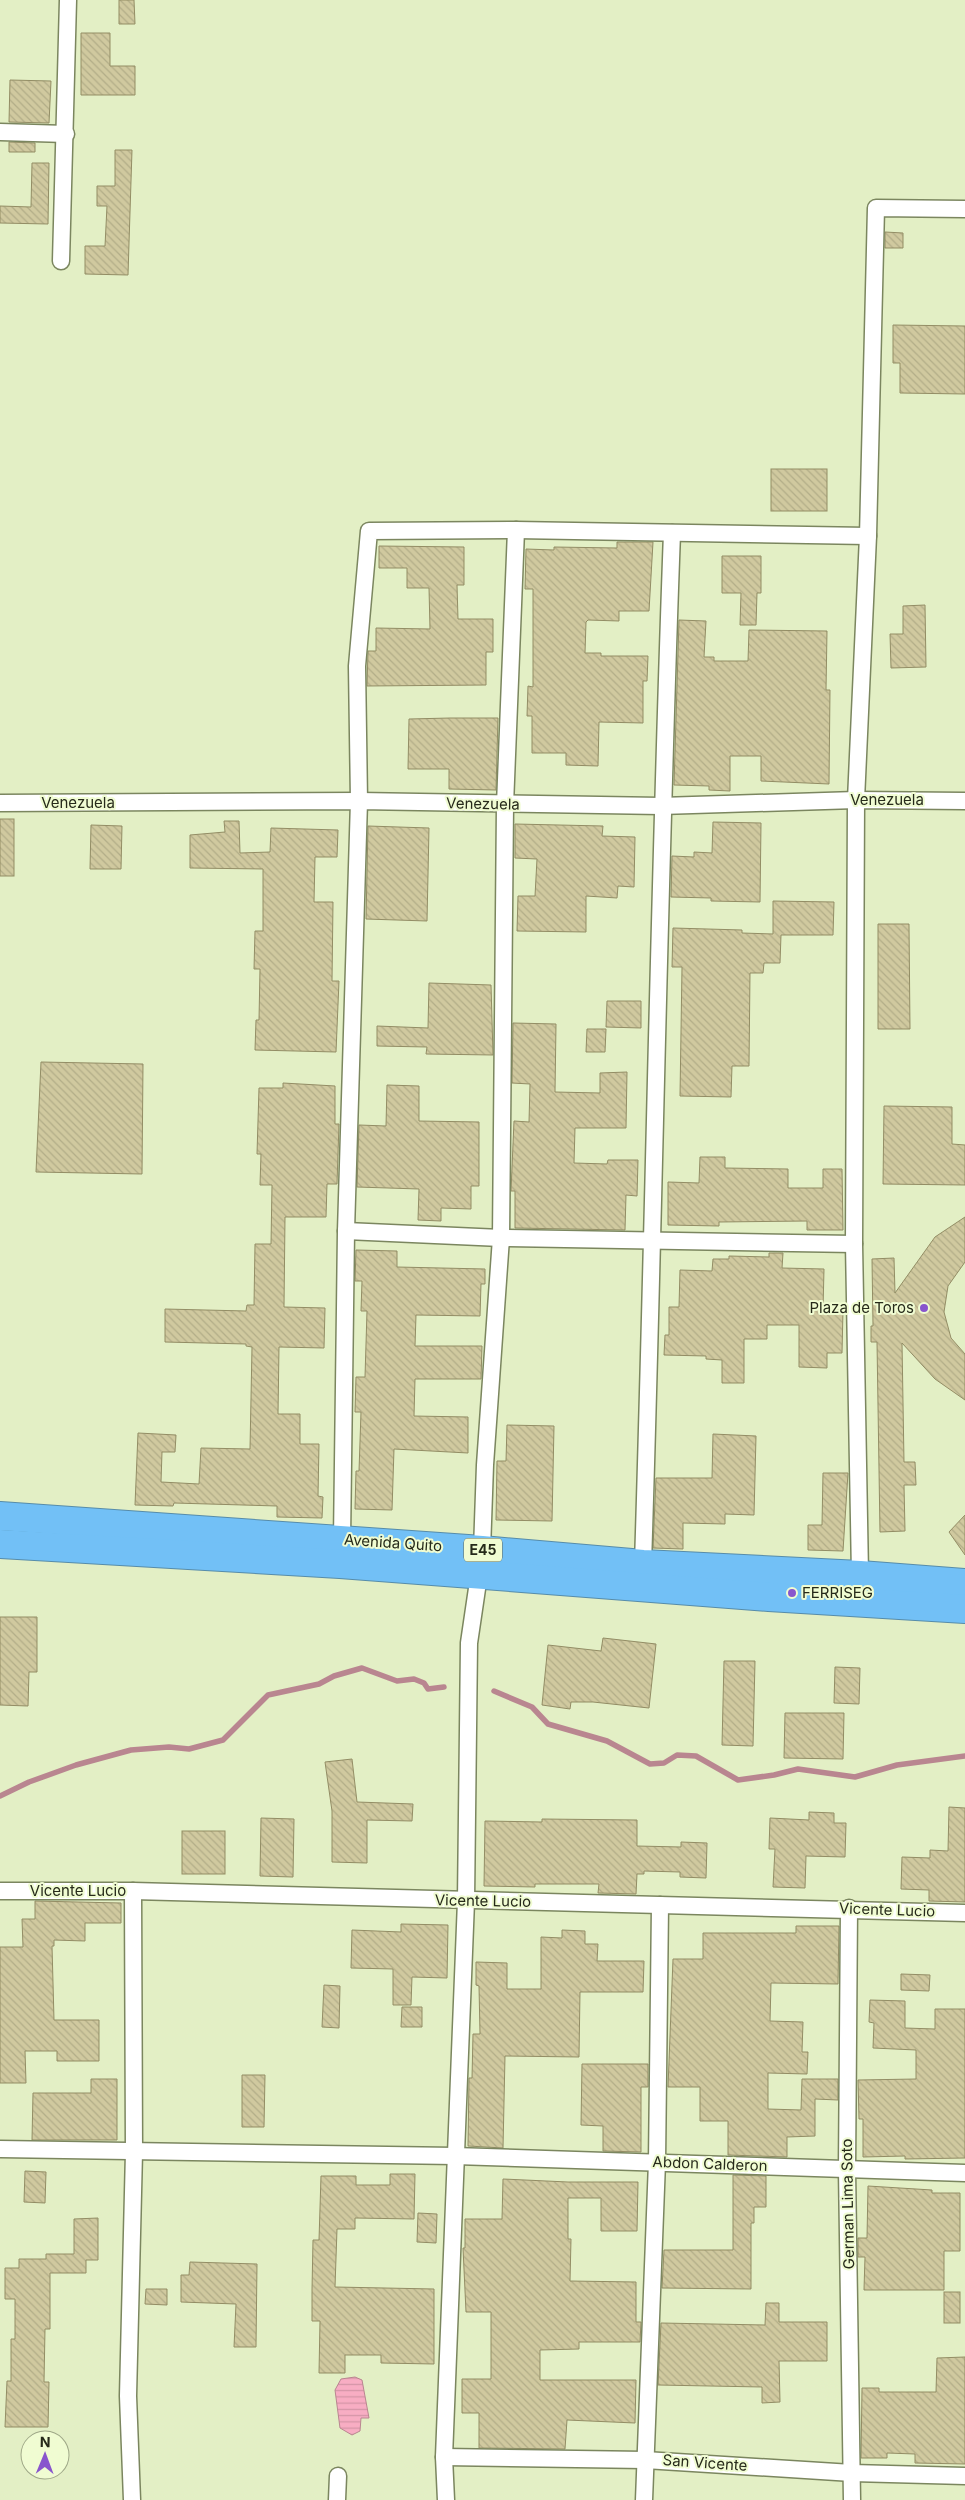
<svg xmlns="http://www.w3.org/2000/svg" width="965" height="2500" font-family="Inter,sans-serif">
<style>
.water{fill:url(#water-rules);stroke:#b98690}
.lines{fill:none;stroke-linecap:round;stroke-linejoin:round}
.stream{stroke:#b98690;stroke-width:5.5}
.building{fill:url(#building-back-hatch);stroke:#938d65}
.street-casing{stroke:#7b865f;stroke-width:19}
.highway-casing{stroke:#578ca9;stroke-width:30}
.street{stroke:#fff;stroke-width:16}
.highway{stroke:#72c0f6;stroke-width:28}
.poi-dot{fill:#8855cd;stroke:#f0fcd2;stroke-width:2}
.labels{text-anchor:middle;stroke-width:4;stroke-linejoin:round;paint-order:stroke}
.shield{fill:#f0fcd2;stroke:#636951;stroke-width:1}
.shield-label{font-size:14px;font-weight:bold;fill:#262a1a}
.street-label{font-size:15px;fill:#262a1a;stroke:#f0fcd2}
.poi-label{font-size:15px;fill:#262a1a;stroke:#f0fcd2;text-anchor:end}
</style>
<defs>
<pattern id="water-rules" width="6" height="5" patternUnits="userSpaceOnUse" patternTransform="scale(1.25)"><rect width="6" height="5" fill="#f8adc3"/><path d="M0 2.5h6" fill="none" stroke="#d495a7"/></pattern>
<pattern id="building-back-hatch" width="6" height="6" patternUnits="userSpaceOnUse" patternTransform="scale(1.25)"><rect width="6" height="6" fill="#d0c99f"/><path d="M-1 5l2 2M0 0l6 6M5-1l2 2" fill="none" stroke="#b2ad88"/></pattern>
</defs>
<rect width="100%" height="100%" fill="#e3efc5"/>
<path class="water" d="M355,2377L362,2380L369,2418H361L360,2431L352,2435L340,2428L335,2390L341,2379Z"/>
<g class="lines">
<g class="stream">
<path d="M494,1691L532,1707L548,1724L607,1741L650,1764L664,1763L677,1755L696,1756L738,1780L774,1775L798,1769L855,1777L897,1765L965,1756"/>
<path d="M0,1796L29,1782L76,1765L131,1750L169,1747L189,1749L223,1740L268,1695L319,1684L334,1676L362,1668L397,1681L414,1679L424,1683L428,1689L444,1687"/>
</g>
</g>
<g class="building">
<path d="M119,0H134L135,24H119Z"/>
<path d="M81,33H110V66H135V95H81Z"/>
<path d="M10,80L51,81L49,123L9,122Z"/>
<path d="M9,142L35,143V152H9Z"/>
<path d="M115,150H132L128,275L85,274V246H105L107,206H97V186H115Z"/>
<path d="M32,163H49L48,224L0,223V206L31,207Z"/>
<path d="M885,232L903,233V248H885Z"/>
<path d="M893,325L965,326V394L900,393V363H893Z"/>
<rect x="771" y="469" width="56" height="42"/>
<path d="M617,542H653L649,611H619V621L588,620L586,622L585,653H601V656H648L647,681H643V723L599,722L598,766L566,765V753H532V716H527L528,686L533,687V589H525L526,549L554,550V547L617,548Z"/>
<path d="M379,546L464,547V585H457L458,619H493V652H486V685L367,686L368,651H376V628L430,629L429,588H407V568H379Z"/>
<path d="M722,556H761V593H757L756,625H740L741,593H722Z"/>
<path d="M925,605L926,667L891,668L890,634H903V606Z"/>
<path d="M679,620L706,621L704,657H714V661H748L749,630L827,631L826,690H830L829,784L761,781V756H730V791L709,790V786L674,785Z"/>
<path d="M450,718H498L496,790L449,789V769H408L409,719Z"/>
<rect x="0" y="819" width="14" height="57"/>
<path d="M224,821H239L240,853L270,852L271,828L338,830L337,857H315L314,902H333L332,981H339L336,1052L255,1050L256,1020H259L260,969H254L255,931H263V869L190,868V835L225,832Z"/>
<path d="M713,822L761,823L760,902L711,901V898L671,897L672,856L694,857V852L712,853Z"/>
<path d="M515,824L603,826L602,836L635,837L634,887L618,886L617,898L586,896V932L517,931L518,896H535L537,859L515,858Z"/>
<path d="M91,825L122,826L121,869H90Z"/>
<path d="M368,826L429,828L427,921L366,919Z"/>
<path d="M773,901L834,902L833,935H781L780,963H764L763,973H750L749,1066H732L731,1097L680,1096L682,967H672L673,928L742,930V933L773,934Z"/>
<path d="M878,924H909L910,1029H878Z"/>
<path d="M429,983L491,985L493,1055L426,1054L427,1047L377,1046V1026L428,1028Z"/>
<path d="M607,1001H641V1028L606,1027Z"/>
<path d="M513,1023L556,1024L555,1092L600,1093V1073L627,1072L626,1128H575L574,1163L607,1164L608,1160H638L637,1196L626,1195L625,1230L515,1228V1191H511L514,1121L529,1122L530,1084L512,1083Z"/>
<path d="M587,1029H606L605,1052H586Z"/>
<path d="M41,1062L143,1064L142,1174L36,1172Z"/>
<path d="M283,1083L335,1086V1124H339L337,1184H327L326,1217H285L284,1307L325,1308L324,1348L279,1347L278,1414H300V1444H319L318,1496L323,1497L322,1518L277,1517V1506L174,1503L173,1506L135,1505L138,1433L176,1435L175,1452H162L161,1482L199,1484L201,1448L250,1449L252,1347L246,1346V1344L165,1342V1309L246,1311L247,1305H254L255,1244H271L272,1185H260L261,1154H257L259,1088H283Z"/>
<path d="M387,1085L419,1086V1121L479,1122V1186H471V1209L441,1208V1221L418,1220L419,1189L357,1187L359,1125L386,1126Z"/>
<path d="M884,1106L952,1107V1144L965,1145V1185L883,1184Z"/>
<path d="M700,1157H725V1168L788,1169V1188H823V1169H842L843,1230H807V1221L719,1222V1226L668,1225V1182L699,1183Z"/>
<path d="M965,1217V1262L948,1286L944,1312L951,1338L965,1354V1400L935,1379L902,1343L904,1462H915L916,1485H904L905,1531L880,1532L877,1342H871V1326H873L872,1259L894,1258L895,1293L935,1237Z"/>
<path d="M356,1250L397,1251V1267L485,1269V1284H481L480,1316L416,1315L415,1346H482L481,1379H415L414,1416L468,1417V1453L394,1449L392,1510L355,1509L356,1471H359L361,1412H355L356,1377H365L367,1311H361L362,1281H355Z"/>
<path d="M769,1253H783L782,1268L824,1269L823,1309L843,1310L842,1353H827V1368L799,1367V1325H767V1339H744V1383H722V1360L706,1359V1356L664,1355L665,1335H669V1307H679L680,1270L712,1271L713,1259H729V1256L769,1257Z"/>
<path d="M507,1425L554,1426L552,1521L496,1520L497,1461H506Z"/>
<path d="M713,1434L756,1436L754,1515L725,1514V1524L683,1523V1549L653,1548L656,1478H712Z"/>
<path d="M823,1473H848L843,1551L808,1550V1525H822Z"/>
<path d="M965,1515V1555L949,1532Z"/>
<path d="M0,1617H37V1672H29L28,1706L0,1705Z"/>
<path d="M603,1638L656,1644L649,1708L593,1702H571L570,1709L542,1705L548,1645L601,1651Z"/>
<path d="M724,1661H755L753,1746L722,1745Z"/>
<path d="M835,1667L860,1668L859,1704L834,1703Z"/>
<path d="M785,1713H844L843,1759L784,1758Z"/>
<path d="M352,1759L357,1802L413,1804L412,1821L367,1820V1863L332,1862V1811L325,1762Z"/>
<path d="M949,1807L965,1808V1902L929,1901V1890L901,1889L902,1857L930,1858V1850L948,1851Z"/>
<path d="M809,1812L834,1813V1823H846L845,1857L806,1856L805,1888L773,1887L775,1849H769L770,1818L809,1820Z"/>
<path d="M261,1818L294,1819L293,1877L260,1876Z"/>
<path d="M542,1819L637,1820V1846L681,1847V1842L707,1843L706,1878L680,1877V1872L644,1871V1874H637L636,1894L598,1893L599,1884H535V1887L484,1886L485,1821L542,1822Z"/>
<rect x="182" y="1831" width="43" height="43"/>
<path d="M35,1901L121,1903V1923H85V1941L54,1940V1946H52L54,2020H99V2061H57V2051H25L26,2083H0V1947H23L22,1919H35Z"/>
<path d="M401,1924L448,1925L447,1978L412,1977L411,2005H393V1969L351,1968L352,1930L401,1932Z"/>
<path d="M796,1926H839L838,1984L771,1983L770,2021L803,2022L802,2052H808L807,2074L768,2073V2109L801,2110L802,2079H838V2100L815,2099V2136L787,2137V2157L728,2155V2121H700V2087H668L673,1959H703V1933H796Z"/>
<path d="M562,1930L585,1931V1944H598L597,1961H644L643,1992H580L579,2057L505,2056L503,2148L468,2146L469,2078H472L473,2034H480L479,1986L476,1985V1962L507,1963V1989H541V1937L562,1938Z"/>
<path d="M901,1974L930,1975L929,1991L901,1990Z"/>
<path d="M324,1985L340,1986L339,2028L322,2027Z"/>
<path d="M870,2000L905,2001V2028L935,2029V2009H965V2158L905,2159V2156L863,2157V2119H859L858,2080L916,2079V2050L873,2048L874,2023L869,2022Z"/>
<path d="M402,2007H422V2027H401Z"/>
<path d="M582,2064H648V2087H641V2152L603,2151V2126L581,2125Z"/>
<path d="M242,2075H265L264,2127H242Z"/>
<path d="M91,2079H117V2140H32L33,2093H91Z"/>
<path d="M25,2171L46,2172L45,2203L24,2202Z"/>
<path d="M390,2174H415L414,2219L355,2218V2229H337L335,2287L434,2289V2364L381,2363V2355H345V2373H319L320,2321H312V2290L313,2240H319L321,2176H356V2185H390Z"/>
<path d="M733,2175L766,2176V2207H754V2223H751V2289L662,2288L664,2250H733Z"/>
<path d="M503,2179L568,2182H638L637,2231H601V2198H568V2239H571L570,2281L636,2282V2322H641L640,2342H579V2349L540,2350V2380H636L635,2423L567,2420L565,2449L479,2448V2413H462V2379H491V2312H466L463,2248H465V2219H502Z"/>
<path d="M868,2186L932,2190V2193H960V2251H944V2290H864L865,2257H858V2238H867Z"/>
<path d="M418,2213L437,2214L436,2243L417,2242Z"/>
<path d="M98,2218V2260H86V2273H50V2329H45L44,2382H49L48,2427H5L7,2381H11V2339H15V2299H5V2268H19V2259H46V2254H74V2219Z"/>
<path d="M190,2262L257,2264L256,2347H234L236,2304L181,2302V2275H189Z"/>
<path d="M146,2289H167V2305L145,2304Z"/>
<rect x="944" y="2292" width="16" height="31"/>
<path d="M766,2303H779V2322H827V2361H779L780,2402L762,2403V2387L658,2385L661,2323L765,2325Z"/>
<path d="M965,2357V2464L915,2463V2454L887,2453V2458H861L862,2388H879V2392H936L937,2358Z"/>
</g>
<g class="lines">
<defs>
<g id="street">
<path d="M0,132L66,134"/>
<path d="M61,261L68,0"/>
<path d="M0,803L359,801L661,806L856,800L965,801"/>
<path d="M346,1231L501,1238L854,1244"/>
<path d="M342,1540L346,1231L359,801L357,666L369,531L516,530L868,536"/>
<path d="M482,1550L485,1465L501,1238L505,805L516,530"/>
<path d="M643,1564C654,1220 659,877 672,533"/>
<path d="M860,1575L854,1244L856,800L868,536L876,208L965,209"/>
<path d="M0,1891H133L965,1913"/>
<path d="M849,1908L847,2170L852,2500"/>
<path d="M0,2149L455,2156L965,2173"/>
<path d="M444,2457L645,2460L852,2473L965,2476"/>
<path d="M132,2500L128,2396L134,2152L133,1891"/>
<path d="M337,2500L338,2476"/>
<path d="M446,2500L444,2457L466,1901L469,1643L479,1575"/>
<path d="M644,2500L657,2162L660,1905"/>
</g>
<g id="highway">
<path d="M0,1516L482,1550L643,1564L860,1575L965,1583"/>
<path d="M0,1544L340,1564L769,1597L965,1609"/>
</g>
</defs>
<use href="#street" class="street-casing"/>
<use href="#highway" class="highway-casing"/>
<use href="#street" class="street"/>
<use href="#highway" class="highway"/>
</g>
<g class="poi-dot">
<circle cx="924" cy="1308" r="5"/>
<circle cx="792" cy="1593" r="5"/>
</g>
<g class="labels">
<rect class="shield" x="464" y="1538.5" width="38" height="23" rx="4"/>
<g class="shield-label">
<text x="483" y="1555">E45</text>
</g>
<g class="street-label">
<text x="887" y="805">Venezuela</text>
<text x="78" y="808">Venezuela</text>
<text transform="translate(483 804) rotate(1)" y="5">Venezuela</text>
<text transform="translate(393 1543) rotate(4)" y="5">Avenida Quito</text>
<text x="78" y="1896">Vicente Lucio</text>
<text transform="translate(483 1901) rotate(1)" y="5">Vicente Lucio</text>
<text transform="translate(887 1910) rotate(2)" y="5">Vicente Lucio</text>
<text transform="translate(710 2164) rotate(2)" y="5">Abdon Calderon</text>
<text transform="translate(848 2204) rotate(-91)" y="5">German Lima Soto</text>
<text transform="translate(705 2463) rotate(4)" y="5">San Vicente</text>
</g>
<g class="poi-label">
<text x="914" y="1313">Plaza de Toros</text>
<text x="802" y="1598" text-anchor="start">FERRISEG</text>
</g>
</g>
<g transform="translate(45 2455) rotate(1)"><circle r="24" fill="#f0fcd2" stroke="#9fa888"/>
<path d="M0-4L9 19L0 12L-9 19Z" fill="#8855cd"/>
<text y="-8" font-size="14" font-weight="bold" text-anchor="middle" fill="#262a1a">N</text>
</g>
</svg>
